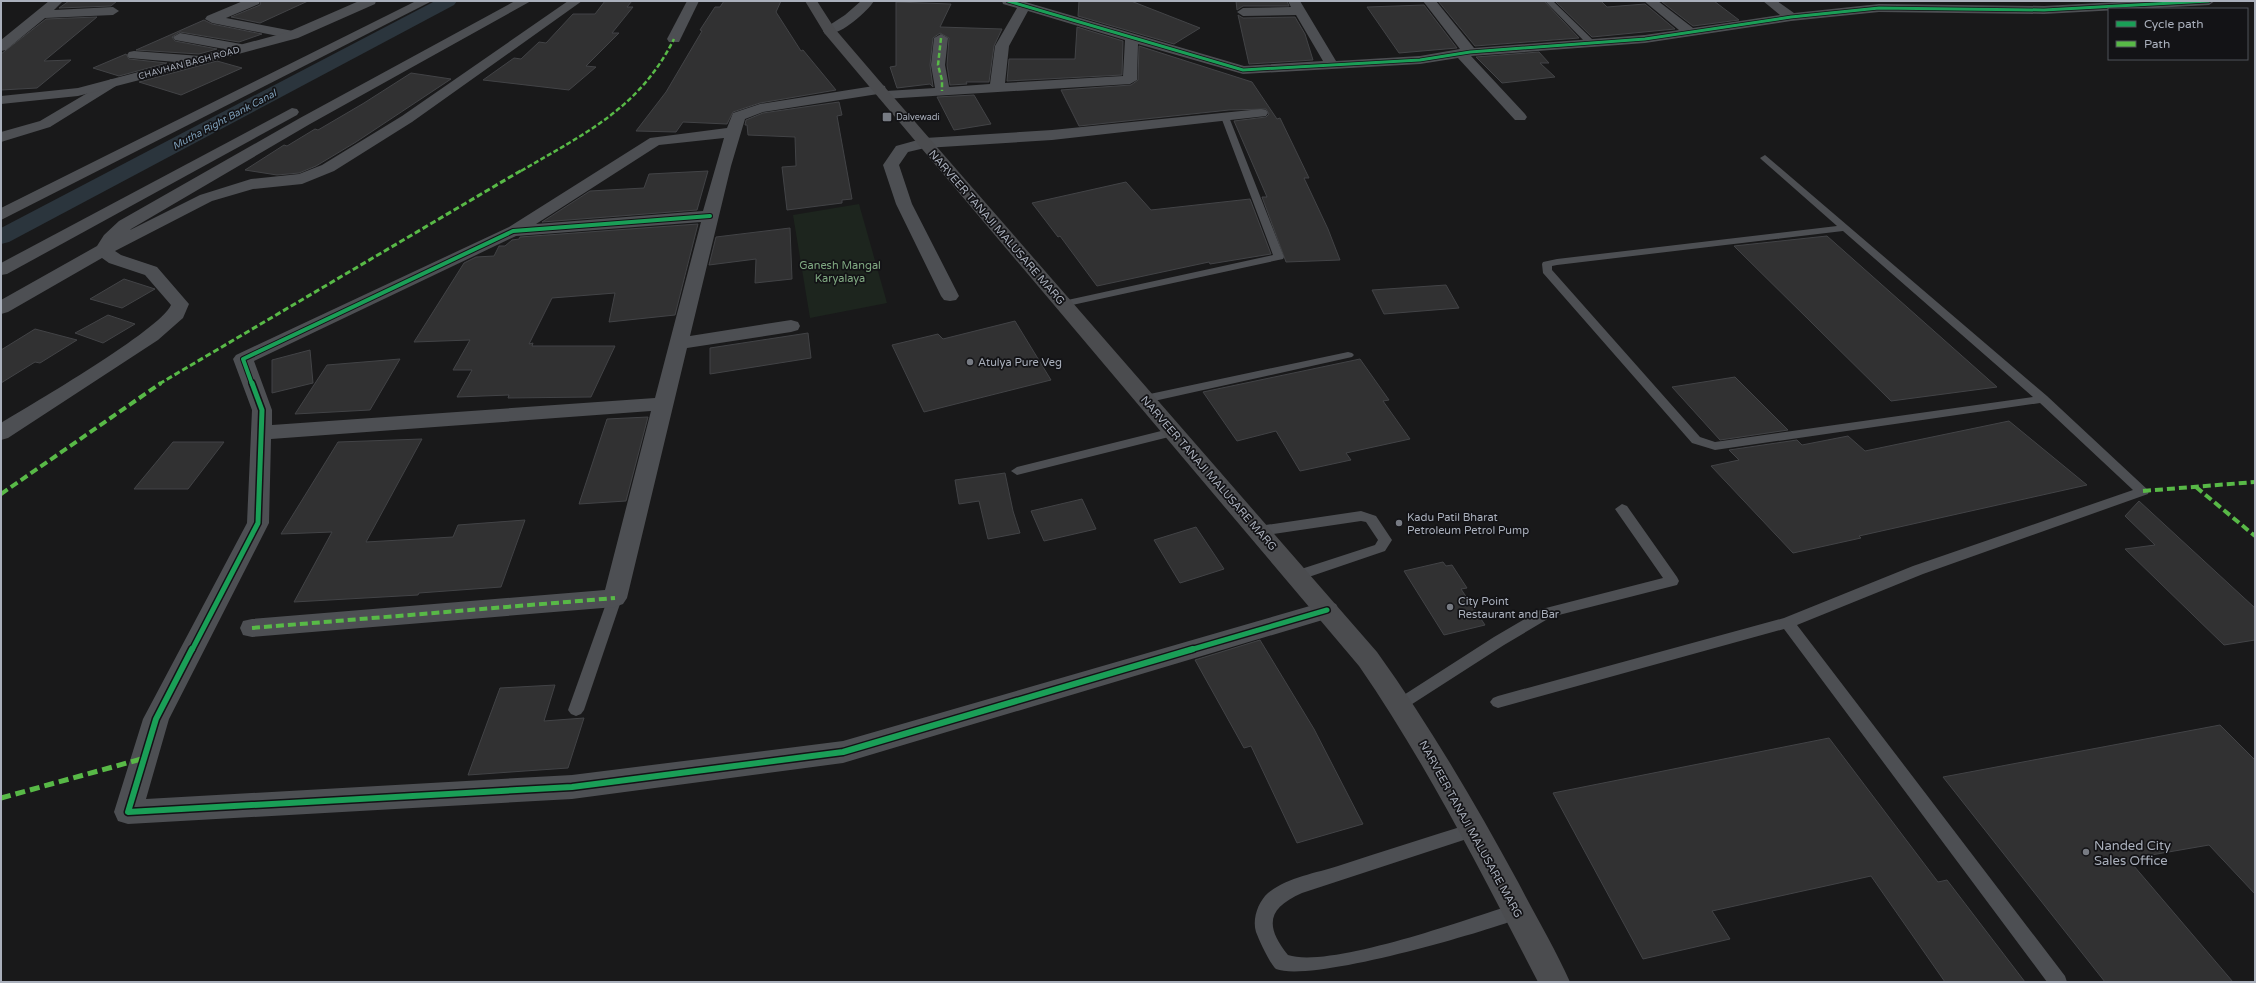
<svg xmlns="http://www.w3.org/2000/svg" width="2256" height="983" font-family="'Varela Round',sans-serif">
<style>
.green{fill:#1d251e}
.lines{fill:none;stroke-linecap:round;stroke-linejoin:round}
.canal{fill:#2b353d;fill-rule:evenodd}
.building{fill:#313132;stroke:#424346}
.service{fill:#4d4f53;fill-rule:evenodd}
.minor{fill:#4d4f53;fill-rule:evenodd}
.tertiary{fill:#4d4f53;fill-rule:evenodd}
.primary{fill:#4b4c4f;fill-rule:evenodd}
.quiet-far3{stroke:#58b947;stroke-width:2.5;stroke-dasharray:5 2.5;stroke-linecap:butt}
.quiet-far2{stroke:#58b947;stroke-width:3;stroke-dasharray:6 3;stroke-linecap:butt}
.quiet-far1{stroke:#58b947;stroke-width:4;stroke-dasharray:8 4;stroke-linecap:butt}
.quiet{stroke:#58b947;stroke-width:5;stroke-dasharray:10 5;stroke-linecap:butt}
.cycleway-far3-casing{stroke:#131316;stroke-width:4.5}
.cycleway-far2-casing{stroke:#131316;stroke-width:6}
.cycleway-far1-casing{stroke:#131316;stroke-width:8}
.cycleway-casing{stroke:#131316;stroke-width:9}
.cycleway-far3{stroke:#1a9f57;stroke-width:3}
.cycleway-far2{stroke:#1a9f57;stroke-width:4}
.cycleway-far1{stroke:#1a9f57;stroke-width:5}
.cycleway{stroke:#1a9f57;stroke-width:6}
.poi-dot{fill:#777b83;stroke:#131316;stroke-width:1.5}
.labels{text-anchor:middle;stroke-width:3.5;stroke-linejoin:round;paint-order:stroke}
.far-street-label{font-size:9px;fill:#aab0bc;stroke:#131316}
.far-poi-label{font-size:9px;fill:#aab0bc;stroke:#131316;text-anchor:start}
.far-water-label{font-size:10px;font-style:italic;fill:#7e9fb9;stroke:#131316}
.street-label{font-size:11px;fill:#aab0bc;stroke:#131316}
.park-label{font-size:11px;fill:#7fa881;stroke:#131316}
.poi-label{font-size:11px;fill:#aab0bc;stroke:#131316;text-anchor:start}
.near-poi-label{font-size:13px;fill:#aab0bc;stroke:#131316;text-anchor:start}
</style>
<rect width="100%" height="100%" fill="#19191a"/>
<path class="green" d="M859,204L887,303L810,318L793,215Z"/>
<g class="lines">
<path class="canal" d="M435,1H457L454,5L9,242L1,244V228Z"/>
</g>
<g class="building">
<path d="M69,1H117L111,6L59,8Z"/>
<path d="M261,1H308L260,23L231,17L260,5Z"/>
<path d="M605,1H632L627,7H633L612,33H619L586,66L596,67L569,90L483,80L514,58L521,59L539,42L546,43L573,14H595Z"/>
<path d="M724,1H781L776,12L801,51L803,50L836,90L760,103L733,112L727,124L683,122L676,132L636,131L666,92L702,31L700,30L715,7H720Z"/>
<path d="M1079,1H1131L1200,28L1174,44L1078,16Z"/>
<path d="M1236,1H1287L1289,6H1243L1237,10Z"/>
<path d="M1438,1H1544L1579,38L1475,46Z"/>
<path d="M1555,1H1601L1607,7L1645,4L1675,29L1592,37Z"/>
<path d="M1674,1H1714L1739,20L1693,26L1662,2Z"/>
<path d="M896,2L951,4L940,27L1002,29L994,46L989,82H966L967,84L950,85L947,65L949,38L940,33L933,38L930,65L933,87L930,84L897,88L890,67L896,66Z"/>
<path d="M1424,5L1457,48L1399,53L1367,7Z"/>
<path d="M1238,15L1243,18L1295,17L1305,34L1313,60L1249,64Z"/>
<path d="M97,17L44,61L71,60L37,88L1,90V54L46,19Z"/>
<path d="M204,20L212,24L262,34L239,42L180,32L172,37L175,41L217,49L199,54L136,50Z"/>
<path d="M1077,27L1123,41L1122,75L1007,81L1009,59H1075Z"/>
<path d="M1139,46L1252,82L1277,119L1280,118L1309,178H1304L1328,229L1340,260L1286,262L1262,197H1267L1234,121L1266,117L1269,114L1266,109L1229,110L1079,126L1061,90L1131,85L1138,80Z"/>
<path d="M1539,52L1549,63H1540L1555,77L1502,83L1476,57Z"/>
<path d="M126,54L129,59L167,63L119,76L93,68Z"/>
<path d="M217,61L242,68L181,95L139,82Z"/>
<path d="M411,73L451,79L356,142L316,166L299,173L277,175L245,170L284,145L287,146L315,129L318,130L364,103Z"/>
<path d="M974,95L991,124L954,130L937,97Z"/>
<path d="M839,102L842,115L837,116L852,199L842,200V203L787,210L782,167L796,166L795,137L748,135L747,125H745L746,120L763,113Z"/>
<path d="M708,171L697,210L542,222L590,191L644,188L649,174Z"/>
<path d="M1126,182L1151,210L1250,199L1271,254L1210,264L1209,262L1097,286L1060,236L1058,237L1032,203Z"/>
<path d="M698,224L675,315L609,322L615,293L552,298L529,344L533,343L532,346H615L591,397L508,398L509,395L457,397L472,370H453L470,340L414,342L464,263L476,257L494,256L499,246H505L512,240L519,239L520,237Z"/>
<path d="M790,228L792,279L755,283L756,259L709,265L716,237Z"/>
<path d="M1827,236L1997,387L1891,401L1734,246Z"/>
<path d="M124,279L155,289L122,308L90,299Z"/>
<path d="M1446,285L1459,308L1384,314L1372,290Z"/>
<path d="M108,315L135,324L103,343L75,333Z"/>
<path d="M1015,321L1051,380L924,412L892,345L938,334L943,339Z"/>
<path d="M35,329L77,340L40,363L35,362L1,383V350Z"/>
<path d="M808,333L811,358L710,374V348Z"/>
<path d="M310,350L313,383L272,393V360Z"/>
<path d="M400,359L370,410L295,414L327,365Z"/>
<path d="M1360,359L1389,400L1383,401L1410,439L1346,453L1351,460L1300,471L1276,431L1237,441L1203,392Z"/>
<path d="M1735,377L1788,430L1720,440L1672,387Z"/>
<path d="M648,417L626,501L579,504L607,419Z"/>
<path d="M2009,421L2087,485L1859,536L1861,538L1793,553L1711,466L1739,460L1729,450L1797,440L1802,445L1848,436L1865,451Z"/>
<path d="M422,439L366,542L453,537L458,525L525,520L501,587L419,593L418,595L294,602L332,532L281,534L338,442Z"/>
<path d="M173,442H224L188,489H134Z"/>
<path d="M1005,473L1013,511L1020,533L988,539L979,501L959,504L955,480Z"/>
<path d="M1082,499L1096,529L1044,541L1031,511Z"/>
<path d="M2139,501L2255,608V640L2224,645L2125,549L2155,545L2125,516Z"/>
<path d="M1196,527L1224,569L1180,583L1154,540Z"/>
<path d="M1443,562L1446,566L1452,565L1467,588L1461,589L1485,625L1444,635L1404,571Z"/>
<path d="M1260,640L1314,729L1363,824L1297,843L1251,746L1244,748L1195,660Z"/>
<path d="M555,685L544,721L584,718L568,768L468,775L500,688Z"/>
<path d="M2220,725L2255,760V894L2209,845L2128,859L2233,982H2105L1943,777Z"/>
<path d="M1829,738L1938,882L1947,880L2025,982H1945L1871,876L1712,911L1730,939L1643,959L1553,793Z"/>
</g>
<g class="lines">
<g class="service">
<path d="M1545,1H1553L1594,41V45H1588Z"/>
<path d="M1225,114L1229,117L1284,257L1283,259L1063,307L1059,306L1058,304L1059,302L1063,301L1273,255L1221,117Z"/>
<path d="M1765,155L2047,396L2149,491L2148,494L1923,574L1797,625L2065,976L2067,982H2047L1784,629L1498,708L1493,706L1490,702L1493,698L1498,696L1784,618L1913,566L2133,490L2040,403L1715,450L1692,443L1543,273L1542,264L1543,262L1557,259L1837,226L1762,160L1760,158ZM1843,231L2033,397L1715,442L1700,437L1552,270V266L1557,265Z"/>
<path d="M1348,352L1352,353L1354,355L1352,357L1145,403L1139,399L1145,395Z"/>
<path d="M1173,428L1177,429L1179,432L1177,435L1017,475L1011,471L1017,467Z"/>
<path d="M1622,504L1627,506L1677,577L1679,581L1677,585L1551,617L1504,645L1406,708L1401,710L1396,708L1393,704L1396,700L1494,637L1542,609L1663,578L1615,509Z"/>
<path d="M1361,511L1376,516L1392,540L1385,551L1297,581L1292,580L1290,576L1292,572L1375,545L1378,540L1366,522L1361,521L1259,536L1254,534L1252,531L1254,528L1259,526Z"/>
<path d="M615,593L620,594L622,598L584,710L581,714L576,716L571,714L568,710L608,598L610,594Z"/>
<path d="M1473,823L1479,825L1481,830L1479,835L1302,893C1268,908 1264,925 1288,955C1330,969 1471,918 1517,903L1523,905L1526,911L1523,917C1482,933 1311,983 1276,969C1270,964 1259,940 1256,932C1252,919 1258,902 1268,893C1286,878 1316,873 1338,866C1383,851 1428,837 1473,823Z"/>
</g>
<g class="minor">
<path d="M49,1H63L54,10L113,7L119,11L113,15L45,18L6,50L1,51V40Z"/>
<path d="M243,1H260L259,4L226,18L293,31L300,35L293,39L212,23L205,19L207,16Z"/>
<path d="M416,1H432L1,220V208Z"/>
<path d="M515,1H531L310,124L131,229L130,230L200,195L251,179L299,174L322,165L402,116L568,1H582L412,122L334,171L302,184L253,189L212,201L115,251L121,255L157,267L189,304L183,318L158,340L8,438L1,440V423C32,404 160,330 171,305L145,275L109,263L102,258L8,312L1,314V300L97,246L104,235L119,221L300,118Z"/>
<path d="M687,1H699L679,42H669L667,39Z"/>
<path d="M861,1H874C867,12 839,37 825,34L823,31L825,28L845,15Z"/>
<path d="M1002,1H1022L1244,66L1323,61L1296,15L1243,16L1237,12L1243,8L1291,7L1288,1H1300L1336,61L1420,56L1460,49L1423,1H1436L1474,48L1645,35L1679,30L1644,1H1658L1693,28L1780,15L1763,1H1777L1794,13L1879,4L2044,6L2138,1H2215L2209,5L2044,14L1879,12L1791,21L1645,43L1471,56L1525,114L1527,117L1525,120H1515L1458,58L1420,64L1243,74L1138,44L1137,80L1130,84L884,99L879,98L878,94L763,112L745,119L731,166L690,336L791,320L798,322L800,326L798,330L791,332L687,348L627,598L623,604L615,607L252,637L243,635L240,628L243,621L252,619L605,590L651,411L271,439L269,523L169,719L146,799L572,775L843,741L1327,601L1336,604L1339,610L1336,616L843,763L572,799L128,824L118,821L114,812L143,719L247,523L252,410L233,359L236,355L509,227L650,138L727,128L733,113L760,104L880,85L885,86L886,91L935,88L931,65L934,38L941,34L948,38L945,65L949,87L990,84L995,46L1017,8L1003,4ZM1028,11L1125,40L1123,76L1005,83L1009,46ZM724,138L703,211L536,224L659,145ZM701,222L655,398L272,425V410L254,361L516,236Z"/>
<path d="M180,33L241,44L248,48L241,52L175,40L173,37Z"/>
<path d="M134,51L200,56L207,60L200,64L129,58L127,55L129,52Z"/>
<path d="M111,79L116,80L118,83L116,86L50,127L1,142V132L40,121Z"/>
<path d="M292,108L297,109L299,112L297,115L7,274L1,275V263Z"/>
<path d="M1261,109L1266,110L1268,113L1266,116L1052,140L925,148L908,152L899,165L912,204L959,296L956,300L950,301L944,300L941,296L896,204L883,165L896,146L925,138L1052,130Z"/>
</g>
<path class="tertiary" d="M359,1H376L375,4L298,38L205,63L78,96L1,104V96L78,88L195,57L288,32Z"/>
<path class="primary" d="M805,1H817L835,29L889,92L1377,652C1430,726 1475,803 1518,882C1535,915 1555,948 1570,982H1538C1482,874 1428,766 1359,666L879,98L825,34Z"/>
<g class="quiet-far3">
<path d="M941,38L938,65L942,80V91"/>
<path d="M521,171C585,133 639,109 674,39"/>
</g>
<path class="quiet-far2" d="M159,384L522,170"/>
<g class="quiet-far1">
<path d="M2196,487L2255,536"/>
<path d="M2143,491L2255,482"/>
<path d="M1,494L161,383"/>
<path d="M252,628L615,598"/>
</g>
<path class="quiet" d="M1,798L145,758"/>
<defs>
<path id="cycleway-far3" d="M1008,1L1243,70L1420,60L1470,52L1645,39L1791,17L1879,8L2044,10L2209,1"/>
<path id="cycleway-far2" d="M252,384L243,359L513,231L710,216"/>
<g id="cycleway-far1">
<path d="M192,650L258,523L262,410L252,383"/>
<path d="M1190,650L1327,610"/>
</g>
<path id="cycleway" d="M192,649L156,719L128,812L572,787L843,752L1193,649"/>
</defs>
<use href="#cycleway-far3" class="cycleway-far3-casing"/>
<use href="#cycleway-far2" class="cycleway-far2-casing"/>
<use href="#cycleway-far1" class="cycleway-far1-casing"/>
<use href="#cycleway" class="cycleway-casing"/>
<use href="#cycleway-far3" class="cycleway-far3"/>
<use href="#cycleway-far2" class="cycleway-far2"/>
<use href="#cycleway-far1" class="cycleway-far1"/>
<use href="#cycleway" class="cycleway"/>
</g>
<g class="poi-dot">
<rect x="882" y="112" width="10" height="10" rx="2"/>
<circle cx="970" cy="362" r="4"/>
<circle cx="1399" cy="523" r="4"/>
<circle cx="1450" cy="607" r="4"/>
<circle cx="2086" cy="852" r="4"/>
</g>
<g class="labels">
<g class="far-street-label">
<text transform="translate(189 63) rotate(-15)" y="3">CHAVHAN BAGH ROAD</text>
</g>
<g class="far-poi-label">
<text x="896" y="120">Dalvewadi</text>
</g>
<g class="far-water-label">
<text transform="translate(224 119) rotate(-28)" y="4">Mutha Right Bank Canal</text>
</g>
<g class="street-label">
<text transform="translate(997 227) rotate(49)" y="4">NARVEER TANAJI MALUSARE MARG</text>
<text transform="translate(1209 473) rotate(49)" y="4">NARVEER TANAJI MALUSARE MARG</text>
<text transform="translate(1471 829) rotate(61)" y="4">NARVEER TANAJI MALUSARE MARG</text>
</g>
<g class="park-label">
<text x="840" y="269">Ganesh Mangal<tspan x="840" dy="13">Karyalaya</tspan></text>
</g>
<g class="poi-label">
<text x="978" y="366">Atulya Pure Veg</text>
<text x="1407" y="521">Kadu Patil Bharat<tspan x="1407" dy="13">Petroleum Petrol Pump</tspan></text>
<text x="1458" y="605">City Point<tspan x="1458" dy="13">Restaurant and Bar</tspan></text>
</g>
<g class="near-poi-label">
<text x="2094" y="850">Nanded City<tspan x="2094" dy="15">Sales Office</tspan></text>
</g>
</g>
<rect width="2256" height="983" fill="none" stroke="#aab0bc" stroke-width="4"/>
<rect x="2108" y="8" width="140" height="52" fill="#131316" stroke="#4f5258"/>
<rect x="2116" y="21" width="20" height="6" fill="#1a9f57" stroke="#4f5258"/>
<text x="2144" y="28" font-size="12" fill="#aab0bc">Cycle path</text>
<rect x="2116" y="41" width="20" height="6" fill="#58b947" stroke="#4f5258"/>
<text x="2144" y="48" font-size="12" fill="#aab0bc">Path</text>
</svg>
